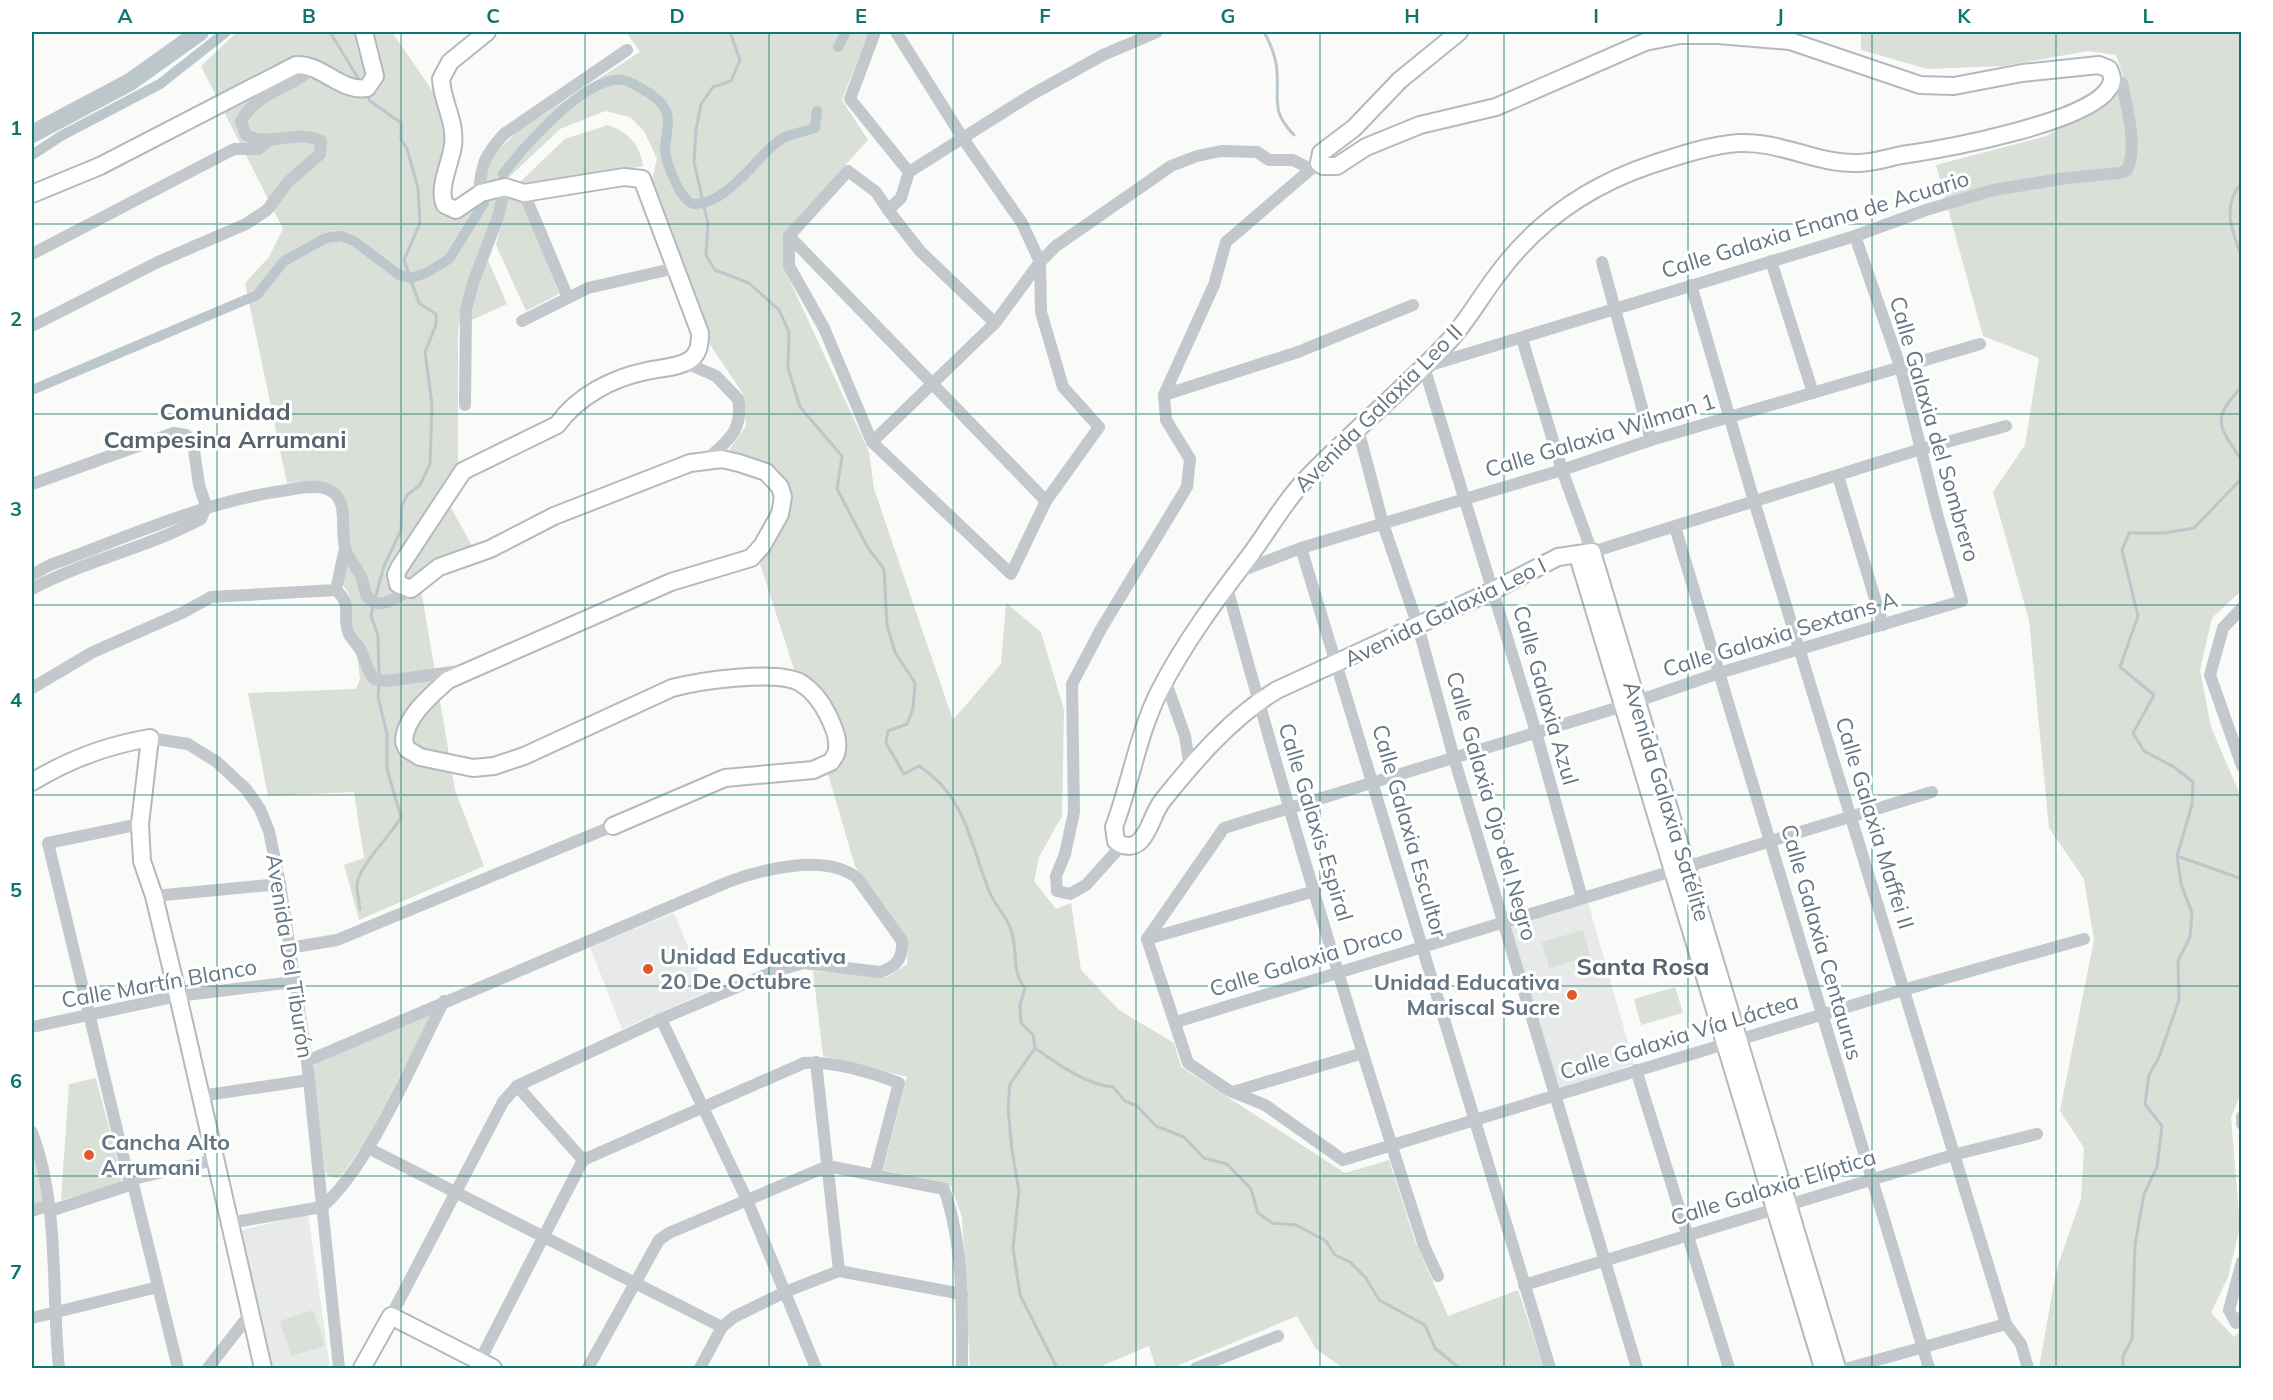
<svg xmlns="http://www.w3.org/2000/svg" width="2273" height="1400" font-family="Mulish,sans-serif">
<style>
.built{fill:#e8e9e9}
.green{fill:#dadfd7}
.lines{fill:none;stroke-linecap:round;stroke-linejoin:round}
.stream{stroke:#bbc7cb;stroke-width:3}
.canal{stroke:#bbc7cb;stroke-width:10}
.river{stroke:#bbc7cb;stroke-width:18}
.secondary-casing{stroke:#b3babf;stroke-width:20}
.street{stroke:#c3c8cc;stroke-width:12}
.secondary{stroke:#fff;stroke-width:16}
.grid{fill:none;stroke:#0f766e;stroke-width:1.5;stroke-opacity:0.55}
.poi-dot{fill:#e4572e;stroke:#fff;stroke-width:2}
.labels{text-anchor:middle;stroke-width:6;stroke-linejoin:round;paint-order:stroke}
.street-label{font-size:22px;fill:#657683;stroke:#fff}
.poi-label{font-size:22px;font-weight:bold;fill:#657683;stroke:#fff;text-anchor:start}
.neighbourhood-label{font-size:24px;font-weight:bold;fill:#57646e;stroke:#fff}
.neatline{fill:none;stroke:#0f766e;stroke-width:2}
.grid-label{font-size:20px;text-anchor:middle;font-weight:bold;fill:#0f766e}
</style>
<rect width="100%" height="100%" fill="#fafaf8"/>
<g class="built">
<path d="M1588,902L1634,1064L1557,1090L1508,925Z"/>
<path d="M674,913L707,992L622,1029L590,947Z"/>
<path d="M308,1214L330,1368H268L235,1232Z"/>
</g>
<g class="green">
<path d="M237,32H392L436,96L447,119L443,209L497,192L493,219L467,282L458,331V467L443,493L472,546L435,559L418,571L455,790L484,866L359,920L344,865L364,858L354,792L268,796L248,693L356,689L360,679L349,594L343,585L348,508C335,477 317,480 287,483L245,283L269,257L283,229L201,66Z"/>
<path d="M626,32H869L842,100L868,140L783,234L785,270L869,452L874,489L953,720L1001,664L1006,603L1041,632L1064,710L1062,816L1039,857L1034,881L1056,909L1071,903L1081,970L1119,1010L1174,1043L1181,1067L1345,1173L1389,1160L1415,1241L1448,1316L1518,1290L1544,1368H1343L1316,1349L1297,1316L1172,1368H1156L1149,1346L1097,1368H970L962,1217L951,1186L883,1170L907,1077L823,1056L813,971L888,977L907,964L908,942L855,866L828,774L839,769L845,750L840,722L818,686L794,669L759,561C767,549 783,532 787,518C798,476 763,459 729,450L746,426L743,394L707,340L652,180L657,159L644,131L630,117L605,111L560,129L505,181L486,187L483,175L494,154L518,131L640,52Z"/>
<path d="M1861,32H2241V591L2212,618L2200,670L2211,727L2241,797L2242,1090L2231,1118L2240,1227L2228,1277L2211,1313L2234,1337L2241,1330V1368H2039L2056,1271L2081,1199L2084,1148L2060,1111L2094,940L2084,879L2049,828L2029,620L1993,492L2025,445L2039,358L1983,336L1936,165L2046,136L2111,96L2125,82L2116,55L2088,51L2003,66L1928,69L1861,50Z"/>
<path d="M608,125C628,132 640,145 643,166L567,181L519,183L565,139Z"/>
<path d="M509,196L524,202L559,294L526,311L496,245Z"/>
<path d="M488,260L507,304L470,321L477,289Z"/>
<path d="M1583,930L1590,956L1549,968L1542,942Z"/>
<path d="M1675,987L1683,1013L1641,1025L1634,999Z"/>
<path d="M432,1013L364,1146C353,1155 349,1169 338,1178L330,1177L325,1172L312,1071L315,1064Z"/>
<path d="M96,1078L122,1178L120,1184L61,1200L69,1084Z"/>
<path d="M32,1147L45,1204L32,1208Z"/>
<path d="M313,1310L325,1346L291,1356L280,1321Z"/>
</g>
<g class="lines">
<g class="stream">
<path d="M330,32L361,83"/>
<path d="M730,32L740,60L731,81L713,87L701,104L696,130L694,162L708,224L706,255L715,270L749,283L779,310L789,332L788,368L800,407L842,456L837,489L868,548L884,569L887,625L895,652L915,683L913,709L907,724L888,731L886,743L904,774L919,766C966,796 970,843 989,891C994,904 1005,914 1010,927C1019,947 1010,970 1025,988L1020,1005L1021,1023L1033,1035L1035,1048C1058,1064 1086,1085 1113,1087L1125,1101L1137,1106L1156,1126L1184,1137L1204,1158L1227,1164L1251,1189L1258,1213L1272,1223L1296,1225L1326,1241L1335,1255L1350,1262L1366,1278L1379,1300L1425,1325L1435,1348L1459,1368"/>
<path d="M1264,32C1270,42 1277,60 1277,73C1279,102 1271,111 1294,135"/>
<path d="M367,94L370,101L401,123V139L407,149L418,188L420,223L404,260L419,303L436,314V325L425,352L432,405L430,464L420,485L407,495L402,506L401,530L384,566L375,599"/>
<path d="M2242,183C2221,204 2232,233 2242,257"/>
<path d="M2242,387C2209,420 2220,427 2242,461"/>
<path d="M373,605L371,616L378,635L379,675"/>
<path d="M2177,856L2242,879"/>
<path d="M360,909C359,902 357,893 357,885C358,866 391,836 401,817L387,769V734L378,697L379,682"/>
<path d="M1035,1048L1010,1084L1008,1108L1012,1150L1019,1191L1013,1248L1020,1295L1057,1368"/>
<path d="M2123,1368V1356L2132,1339L2135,1245L2144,1194L2157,1167L2162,1126L2145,1104L2149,1075L2159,1057L2179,1000L2178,961L2190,937L2192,913L2181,884L2177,856L2192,805L2193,782L2174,767L2144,751L2133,733L2154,695L2120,667L2138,616L2122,550L2129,533H2165L2194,528L2242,478"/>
</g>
<g class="canal">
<path d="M838,47L846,32"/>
<path d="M32,155L61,136L160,84L226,32"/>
<path d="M503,174C524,147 585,76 622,80C628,80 637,86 642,89C652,94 664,103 667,114C670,125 665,139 665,150C666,162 681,204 695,204C727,203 754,161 777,142C787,133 803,133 815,128L817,111"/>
<path d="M32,390L257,295L284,261L326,238L341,236L354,241L399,275L411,278L426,273L449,259L484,203"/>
</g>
<path class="river" d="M32,134L130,82L200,32"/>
<defs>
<g id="secondary">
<path d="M487,32L450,62L441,79C442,102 456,121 453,145C451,163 437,188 445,205L456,210L481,193L505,187L524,193L624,177L642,179L700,333C700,344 699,355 688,361C677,368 659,368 647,371C612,378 578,396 557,425L463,471L399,568L396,575L398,584L411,589L439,567L490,549L554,516L690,463L722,459L739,463L766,472L780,487L783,497L780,514L762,546L751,558L671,582L448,680C431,695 404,718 404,742L407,749L420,757L473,768L494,766L524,756L672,688C699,681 777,669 801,683C812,690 822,703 828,715C834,728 840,740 836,754L831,762L813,770L725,778L613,826"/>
<path d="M1459,32L1400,80L1354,128L1321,153L1319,163L1323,166H1337L1366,147L1420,125L1496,107L1645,42L1680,35H1718L1790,41L1920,85L1954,86L2022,73L2099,65L2109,69C2112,75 2114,81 2109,88C2088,123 1944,149 1902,155C1886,158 1871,164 1854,163C1815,163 1779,141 1739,143C1710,145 1681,155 1653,164C1590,185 1537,221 1498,274C1481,296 1468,320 1449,341C1405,388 1355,429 1310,475C1285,500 1269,530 1248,558C1216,600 1184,643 1160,690C1138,733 1131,782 1114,827L1116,841C1123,847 1133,848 1140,841C1151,830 1153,812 1163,800C1195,760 1233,716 1277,690L1494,590L1558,557L1592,552L1837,1368"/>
<path d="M32,194L100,166L296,65C323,64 339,92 367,88L375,76L364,32"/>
<path d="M1578,556L1823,1368"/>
<path d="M32,782C68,760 108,745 150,738L140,824L142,861L154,896L178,996L263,1368"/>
<path d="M362,1368L391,1316L493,1368"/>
</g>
</defs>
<use href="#secondary" class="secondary-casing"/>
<g class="street">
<path d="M875,32L850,99L909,172L901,198L888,210L876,192L848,171L789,236V266L824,328L872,442L1011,574L1046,501L1099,427L1063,387L1041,312L1040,262L1022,223L964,140L896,32"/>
<path d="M909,172L1031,95L1103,55L1157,32"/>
<path d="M524,193L568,298"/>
<path d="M479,194C481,165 484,156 504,134L627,50"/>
<path d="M888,210L920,251L995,323"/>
<path d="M789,236L1046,501"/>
<path d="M32,254L234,149H258L270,140"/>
<path d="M1771,261L1813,393"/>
<path d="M1602,262L1651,440"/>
<path d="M1691,285L1754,501L2006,1324L2021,1344L2028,1368"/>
<path d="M522,321L588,288L676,268"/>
<path d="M32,326L158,262L246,224L267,210L288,182L320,154L321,141C297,128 270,148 246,135L241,122C252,94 293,88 313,67"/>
<path d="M1522,339L1562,470L1592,552L1921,449L2006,426"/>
<path d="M686,363L716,376L738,399C744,429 728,441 707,459"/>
<path d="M1164,395L1298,352L1413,305"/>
<path d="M465,405L466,310L473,283L498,217L505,187"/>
<path d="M1358,429L1383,524L1418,626L1454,758L1637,1368"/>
<path d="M872,442L995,323L1040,262L1056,246L1171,166L1197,156L1221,151L1257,152L1269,160H1293L1311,169"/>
<path d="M1838,476L1883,625"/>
<path d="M32,484L174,433L186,435L193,443L199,485L206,506L201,519C147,548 86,560 32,589"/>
<path d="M1675,527L1929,1368"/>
<path d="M1301,548L1550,1368"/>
<path d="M1238,572L1301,548L1562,470L1651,440L1980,344"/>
<path d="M32,575L50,565C128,537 204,501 288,490C299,488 312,485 324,488C353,496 338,529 346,551C350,561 358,569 362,579C364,584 364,591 367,596C378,613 399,596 411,589"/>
<path d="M1226,584C1287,806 1353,1028 1424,1246L1438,1276"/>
<path d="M336,590C354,606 341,615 349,634C351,639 357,644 360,649C366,659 366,670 374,679L386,681L460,671"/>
<path d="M2242,608L2223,628L2210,675L2242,766"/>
<path d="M1165,680L1185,736L1190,768"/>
<path d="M32,688L93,652L184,612L211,597L336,590L345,548"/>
<path d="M150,738L188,744L217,762L246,789L260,809L269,831L280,884L307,1061L339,1368"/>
<path d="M140,824L48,843L129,1180L133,1184L178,1368"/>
<path d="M1121,846L1086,885L1070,894L1057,891L1056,876L1065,854L1074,812L1072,684L1101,629L1187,487L1190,459L1166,420L1164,395L1214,285L1226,242L1311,169L1323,166"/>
<path d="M154,896L280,884"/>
<path d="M1582,898L1536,732L1424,367L1855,236L1926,210L1993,190L2067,178L2120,173L2127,170C2138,146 2127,109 2122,83L2112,78"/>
<path d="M1147,939L1224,828L1623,706L1719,673L1962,601L1937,514L1901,369L1855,236"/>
<path d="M1147,939L1188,1063L1228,1090L1265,1105L1343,1160L1903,990L2084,939"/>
<path d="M1147,939L1315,891"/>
<path d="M289,948L337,940L613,826"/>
<path d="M661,1019L747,1200L816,1368"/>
<path d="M1176,1022L1932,792"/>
<path d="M32,1027L178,996L293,982"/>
<path d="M307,1061L728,882C763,869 826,853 857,878L902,941C903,959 896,967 880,972L804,963L775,971L661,1019L517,1086L503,1102L391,1316"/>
<path d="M816,1062L839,1271"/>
<path d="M1636,1070L1729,1368"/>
<path d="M517,1086L583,1160"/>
<path d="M1233,1092L1363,1053"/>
<path d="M200,1096L309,1080"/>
<path d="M2242,1117V1124"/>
<path d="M32,1132C60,1206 51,1290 59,1368"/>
<path d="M368,1148L722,1327"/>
<path d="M129,1180L214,1160"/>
<path d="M32,1211L49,1205"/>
<path d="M50,1211L133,1184"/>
<path d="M229,1223L322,1207C370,1165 413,1060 444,1001"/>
<path d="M2242,1262L2229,1310L2236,1323L2242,1317"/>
<path d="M1524,1285L1953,1155L2037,1134"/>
<path d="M32,1318L158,1287"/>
<path d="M208,1368L250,1314"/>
<path d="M476,1368L583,1160L804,1063C835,1061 870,1072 899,1083L875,1175"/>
<path d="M588,1368L659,1240L669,1233L828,1166L944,1189C964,1246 962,1309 962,1368"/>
<path d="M700,1368L722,1327L734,1317L785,1292L839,1271L962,1294"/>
<path d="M1196,1368L1278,1336"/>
<path d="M1849,1368L2006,1324"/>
</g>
<use href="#secondary" class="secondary"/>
</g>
<path class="grid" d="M217,32V1368M401,32V1368M585,32V1368M769,32V1368M953,32V1368M1136,32V1368M1320,32V1368M1504,32V1368M1688,32V1368M1872,32V1368M2056,32V1368M32,224H2242M32,414H2242M32,605H2242M32,795H2242M32,986H2242M32,1176H2242"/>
<g class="poi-dot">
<circle cx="648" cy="969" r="6"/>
<circle cx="1572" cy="995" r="6"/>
<circle cx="89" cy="1155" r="6"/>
</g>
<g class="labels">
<g class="street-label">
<text transform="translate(1815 224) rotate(-17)" y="8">Calle Galaxia Enana de Acuario</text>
<text transform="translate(1378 408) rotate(-45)" y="8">Avenida Galaxia Leo II</text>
<text transform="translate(1935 429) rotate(74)" y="8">Calle Galaxia del Sombrero</text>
<text transform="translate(1600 435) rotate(-17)" y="8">Calle Galaxia Wilman 1</text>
<text transform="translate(1445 612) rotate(-26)" y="8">Avenida Galaxia Leo I</text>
<text transform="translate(1780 634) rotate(-17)" y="8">Calle Galaxia Sextans A</text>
<text transform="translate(1546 695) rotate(74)" y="8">Calle Galaxia Azul</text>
<text transform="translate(1667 801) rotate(73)" y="8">Avenida Galaxia Satélite</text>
<text transform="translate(1492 806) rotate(74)" y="8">Calle Galaxia Ojo del Negro</text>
<text transform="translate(1316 822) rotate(73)" y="8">Calle Galaxis Espiral</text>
<text transform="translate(1875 823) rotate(73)" y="8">Calle Galaxia Maffei II</text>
<text transform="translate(1410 831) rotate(74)" y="8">Calle Galaxia Escultor</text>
<text transform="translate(1822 942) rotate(74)" y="8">Calle Galaxia Centaurus</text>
<text transform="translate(290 956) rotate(81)" y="8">Avenida Del Tiburón</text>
<text transform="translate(1306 960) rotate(-17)" y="8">Calle Galaxia Draco</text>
<text transform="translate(159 983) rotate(-10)" y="8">Calle Martín Blanco</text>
<text transform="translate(1679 1036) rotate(-17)" y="8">Calle Galaxia Vía Láctea</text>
<text transform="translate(1773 1187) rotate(-17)" y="8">Calle Galaxia Elíptica</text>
</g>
<g class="poi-label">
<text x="660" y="964">Unidad Educativa<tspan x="660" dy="25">20 De Octubre</tspan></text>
<text x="1560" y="990" text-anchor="end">Unidad Educativa<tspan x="1560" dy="25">Mariscal Sucre</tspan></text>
<text x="101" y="1150">Cancha Alto<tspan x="101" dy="25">Arrumani</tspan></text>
</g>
<g class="neighbourhood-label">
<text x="225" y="420">Comunidad<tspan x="225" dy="28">Campesina Arrumani</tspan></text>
<text x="1643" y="975">Santa Rosa</text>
</g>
</g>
<rect width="2273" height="1400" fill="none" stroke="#ffffff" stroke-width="66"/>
<rect x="33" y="33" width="2207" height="1334" class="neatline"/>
<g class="grid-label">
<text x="125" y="23">A</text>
<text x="309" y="23">B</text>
<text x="493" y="23">C</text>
<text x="677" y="23">D</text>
<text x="861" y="23">E</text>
<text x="1045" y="23">F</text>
<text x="1228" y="23">G</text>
<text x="1412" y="23">H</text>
<text x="1596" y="23">I</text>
<text x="1780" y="23">J</text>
<text x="1964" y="23">K</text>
<text x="2148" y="23">L</text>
<text x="16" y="135">1</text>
<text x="16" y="326">2</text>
<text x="16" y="516">3</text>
<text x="16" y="707">4</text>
<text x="16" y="897">5</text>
<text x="16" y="1088">6</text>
<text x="16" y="1279">7</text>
</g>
</svg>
